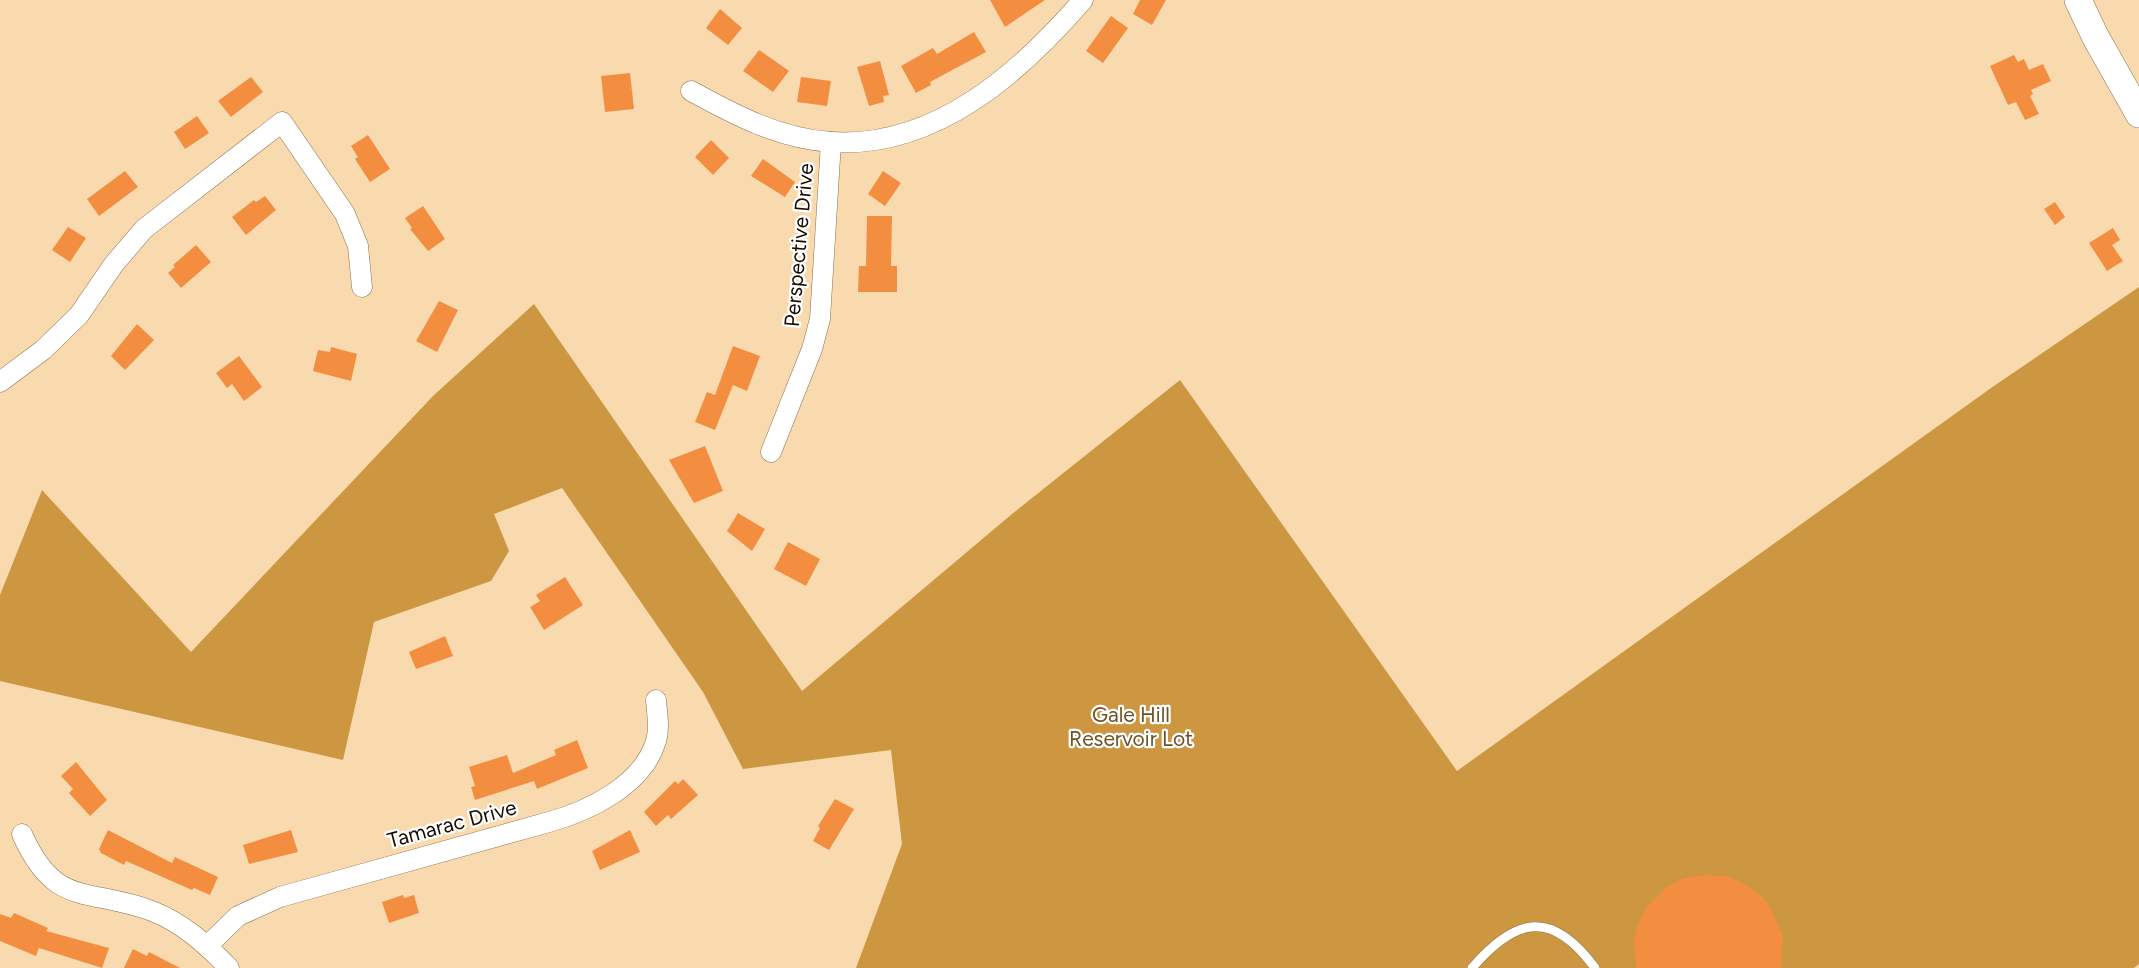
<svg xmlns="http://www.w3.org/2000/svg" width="2139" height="968" font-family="Figtree,sans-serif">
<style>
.forest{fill:#cd9640}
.building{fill:#f38e41}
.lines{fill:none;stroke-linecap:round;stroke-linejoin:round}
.service-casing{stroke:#8b6f49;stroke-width:10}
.minor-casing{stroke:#8b6f49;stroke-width:21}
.secondary-casing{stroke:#8b6f49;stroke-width:28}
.service{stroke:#fff;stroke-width:9}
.minor{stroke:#fff;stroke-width:20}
.secondary{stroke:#fff;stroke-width:27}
.labels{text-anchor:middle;stroke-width:4.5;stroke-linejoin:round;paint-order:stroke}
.street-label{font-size:21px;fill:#170c01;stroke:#fff}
.park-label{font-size:21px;fill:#705225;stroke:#fff}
</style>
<rect width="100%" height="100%" fill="#f9daaf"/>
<path class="forest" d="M2139,287V964L2134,968H856L902,844L891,750L743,769L703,692L562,488L494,514L509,551L491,581L374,622L343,760L0,681V595L42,490L191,652L433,396L534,304L802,691L1012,514L1180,380L1457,771L1991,388Z"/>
<g class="building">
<path d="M990,0H1045L1005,27Z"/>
<path d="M1140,0H1166L1152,25L1133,14Z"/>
<path d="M720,9L742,28L728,45L706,28Z"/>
<path d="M1111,16L1128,28L1103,63L1086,51Z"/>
<path d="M974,32L986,52L930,82L931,85L916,93L901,66L933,48L937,54Z"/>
<path d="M759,50L789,71L773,92L743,71Z"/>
<path d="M2014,55L2018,62L2024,59L2029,70L2043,64L2051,81L2031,90L2033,94L2030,96L2039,114L2025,120L2016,102L2008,105L1990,66Z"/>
<path d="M880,61L889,95L883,96L884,102L869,106L857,67Z"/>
<path d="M630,73L634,109L605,112L601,76Z"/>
<path d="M251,77L263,92L231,117L218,101Z"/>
<path d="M801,77L831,81L827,106L797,102Z"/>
<path d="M197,116L209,133L185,149L174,132Z"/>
<path d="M368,135L390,169L370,182L355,159L358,157L351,146Z"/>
<path d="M711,140L729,158L713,175L695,157Z"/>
<path d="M763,159L795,182L785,197L751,176Z"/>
<path d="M125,171L138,187L99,216L87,199Z"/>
<path d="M883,171L901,183L885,206L868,194Z"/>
<path d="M265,196L276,210L246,235L232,217L254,200L256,202Z"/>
<path d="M2055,202L2065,217L2055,225L2044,209Z"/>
<path d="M423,206L445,239L428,251L410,229L412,228L405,218Z"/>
<path d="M867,216H892L891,266H897V292H858L859,266H866Z"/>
<path d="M68,227L86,238L70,262L52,250Z"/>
<path d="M2113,228L2120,240L2112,245L2123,261L2107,271L2089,243Z"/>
<path d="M196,245L211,262L181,288L168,273L175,267L173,265Z"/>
<path d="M439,301L458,310L437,352L416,341Z"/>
<path d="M137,324L154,340L125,370L111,356Z"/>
<path d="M733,346L760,356L747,391L733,385L715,430L695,422L707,392L715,395Z"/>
<path d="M331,347L357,354L351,381L313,371L318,350L330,352Z"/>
<path d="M239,356L262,387L244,401L232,384L227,388L216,373Z"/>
<path d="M705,446L723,491L694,503L669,460Z"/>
<path d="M738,513L765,529L752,551L727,531Z"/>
<path d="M788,542L820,559L806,586L774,569Z"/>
<path d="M565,577L583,605L544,630L530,607L540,601L536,595Z"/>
<path d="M445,636L453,656L416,669L409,652Z"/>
<path d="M577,740L588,768L537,789L534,781L475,800L471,787L475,786L469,767L507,755L513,773L556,755L554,750Z"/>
<path d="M76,762L107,800L90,816L69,793L73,789L61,776Z"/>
<path d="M683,779L698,795L671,819L668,815L656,826L644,812L675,781L678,784Z"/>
<path d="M835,799L854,809L829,850L813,841L820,828L818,826Z"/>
<path d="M108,830L172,863L175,857L218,877L210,895L194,888L192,890L126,861L124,865L101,853L99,849Z"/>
<path d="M291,830L298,852L249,864L243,845Z"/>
<path d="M630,830L640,852L600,870L592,851Z"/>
<path d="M1703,875L1725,876L1739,881L1758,893L1768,903L1783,937L1781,968H1636L1634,940L1637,926L1647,906L1668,886L1682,879Z"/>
<path d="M403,895L404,898L414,895L419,913L389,923L382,902Z"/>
<path d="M14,913L48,928L46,931L109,948L102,968L39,948L36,956L0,941V914L11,918Z"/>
<path d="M133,949L147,956L149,952L180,968H124Z"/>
</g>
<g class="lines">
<defs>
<path id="service" d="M1472,968C1516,917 1552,909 1595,968"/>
<g id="minor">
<path d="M691,91C735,115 780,139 831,142C935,149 1020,73 1083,0"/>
<path d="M0,382L43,350L79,315L114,264L144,229L282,122L345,214L358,246L362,287"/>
<path d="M771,452L812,349L820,319L831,142"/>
<path d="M22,834C55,909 88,887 152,911C183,923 207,945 229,968"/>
<path d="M207,946L238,916L280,897L549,822C589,811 643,785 656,741C660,728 657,714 656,700"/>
</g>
<path id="secondary" d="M2078,0L2095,36L2139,114"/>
</defs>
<use href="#service" class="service-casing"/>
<use href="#minor" class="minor-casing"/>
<use href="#secondary" class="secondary-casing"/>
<use href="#service" class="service"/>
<use href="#minor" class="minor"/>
<use href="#secondary" class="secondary"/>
</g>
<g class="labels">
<g class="street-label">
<text transform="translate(799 245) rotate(-85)" y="7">Perspective Drive</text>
<text transform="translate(452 824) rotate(-15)" y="7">Tamarac Drive</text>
</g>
<g class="park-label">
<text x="1131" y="722">Gale Hill<tspan x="1131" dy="24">Reservoir Lot</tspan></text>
</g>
</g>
</svg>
